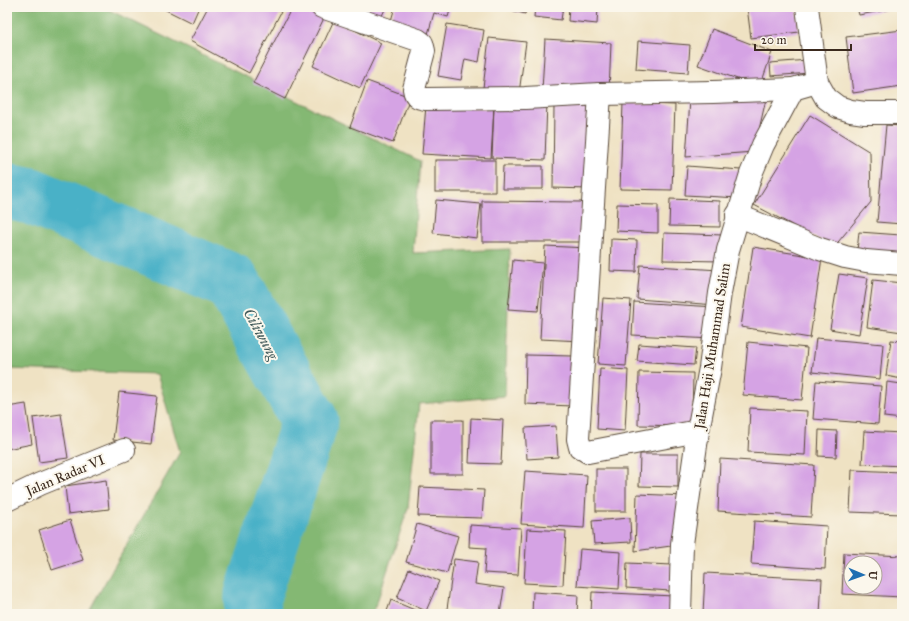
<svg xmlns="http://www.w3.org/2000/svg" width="909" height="621" font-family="'IM FELL Great Primer',serif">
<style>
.forest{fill:#84b873;stroke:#607148}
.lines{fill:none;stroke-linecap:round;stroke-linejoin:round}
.river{stroke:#48b1c7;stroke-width:57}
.building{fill:#d5a3e4;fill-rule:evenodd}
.minor-casing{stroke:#564637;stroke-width:24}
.minor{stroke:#fff;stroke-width:22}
.labels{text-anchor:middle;stroke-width:4;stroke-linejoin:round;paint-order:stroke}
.street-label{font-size:14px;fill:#3b2a1e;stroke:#fbf7ec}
.water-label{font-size:15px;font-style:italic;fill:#405959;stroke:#fbf7ec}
</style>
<rect width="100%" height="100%" fill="#fbf7ec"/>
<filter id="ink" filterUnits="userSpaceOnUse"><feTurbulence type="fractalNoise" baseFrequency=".025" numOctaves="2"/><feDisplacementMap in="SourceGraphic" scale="8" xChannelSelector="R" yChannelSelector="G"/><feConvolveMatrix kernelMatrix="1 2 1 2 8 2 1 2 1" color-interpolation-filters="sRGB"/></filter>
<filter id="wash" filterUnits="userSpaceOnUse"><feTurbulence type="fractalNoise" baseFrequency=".012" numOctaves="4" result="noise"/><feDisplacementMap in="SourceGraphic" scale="16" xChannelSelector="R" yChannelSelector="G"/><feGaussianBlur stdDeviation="0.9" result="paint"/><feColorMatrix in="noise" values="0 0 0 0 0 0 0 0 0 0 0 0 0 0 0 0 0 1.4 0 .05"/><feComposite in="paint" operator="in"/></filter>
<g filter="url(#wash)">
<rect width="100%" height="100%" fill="#efe2c3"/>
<path class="forest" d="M7,7H103L420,161L413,253L510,249L505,396L419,404L408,508L373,614H87L180,452L157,374L7,369Z"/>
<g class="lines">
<path class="river" d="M7,191L31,196L232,282L310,421L253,594L252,614"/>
</g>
<g id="blocks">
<g class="building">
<path d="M160,7H199L192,23Z"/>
<path d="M208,7H252L256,9L257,7H272L281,12L249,73L190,41Z"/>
<path d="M292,7H307L325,16L285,99L253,83Z"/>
<path d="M355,7H386L381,18Z"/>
<path d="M395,7H451L448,17L434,13L428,34L390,24Z"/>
<path d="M500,7H527L525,14Z"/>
<path d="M535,7H563L561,20L534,17Z"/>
<path d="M569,7H598L597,24L568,21Z"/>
<path d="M747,7H796L799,32L751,38Z"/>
<path d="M857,7H897V8L859,15Z"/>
<path d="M334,20L381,43L360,88L313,66Z"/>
<path d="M447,24L484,30L479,62L465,59L461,80L438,76Z"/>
<path d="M712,29L772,52L760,87L698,65Z"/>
<path d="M902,30V86L853,93L846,37Z"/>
<path d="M489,38L526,42L519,93L483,88Z"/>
<path d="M545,39L611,43L609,93L542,90Z"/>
<path d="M638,41L690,45L688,73L636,69Z"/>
<path d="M808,60L810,73L771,76L770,63Z"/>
<path d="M367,81L410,97L393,143L350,127Z"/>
<path d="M766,99L754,152L686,157L690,100Z"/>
<path d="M494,101L547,102L545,160L492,158Z"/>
<path d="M623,103L675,105L672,190L620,189Z"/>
<path d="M426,105L494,109L491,158L422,154Z"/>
<path d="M554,106H589V189L553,188Z"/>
<path d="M810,115L870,152L871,202L834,247L754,205Z"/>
<path d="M886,125L902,126V224L877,222Z"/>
<rect x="435" y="160" width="60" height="32"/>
<path d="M503,166H543V189H502Z"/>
<path d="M687,166L741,170L739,198L685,195Z"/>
<path d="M670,199L720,201V227L669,226Z"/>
<path d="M436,200L481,204L477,238L433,233Z"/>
<path d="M482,201L582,202V242H482Z"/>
<path d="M617,204L658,205V233L616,231Z"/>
<path d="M859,232L901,235L900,253L857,251Z"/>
<path d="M664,233L723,235L722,261L663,260Z"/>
<path d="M611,239L637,240L636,272L610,271Z"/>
<path d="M545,246L588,248L582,341L540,339Z"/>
<path d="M753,247L822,258L810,338L741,327Z"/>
<path d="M513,260L543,263L538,311L508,309Z"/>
<path d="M640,265L719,270L716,305L637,299Z"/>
<path d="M839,274L868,278L859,334L830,329Z"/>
<path d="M873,280L902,283V332L867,327Z"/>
<path d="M603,298L631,300L626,366L598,364Z"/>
<path d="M634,302L715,307L713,339L632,335Z"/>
<path d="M816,338L883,344L880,379L812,372Z"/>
<path d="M891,340L902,341V379L886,376Z"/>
<path d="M748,342L807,348L802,400L743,395Z"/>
<path d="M639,344L696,348L694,365L637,361Z"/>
<path d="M526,355L573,356L572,406L525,404Z"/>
<path d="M600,368L628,370L625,431L597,429Z"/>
<path d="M639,372L693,373L692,426L638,425Z"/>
<path d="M816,381L881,386L878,424L813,419Z"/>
<path d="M887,382L902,384V419L884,417Z"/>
<path d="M119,392L157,396L151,444L113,440Z"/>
<path d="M26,404L32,444L7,449V407Z"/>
<path d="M750,408L807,411L805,455L748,452Z"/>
<path d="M61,414L68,458L39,462L33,418Z"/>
<path d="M471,418L503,420L501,464L469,463Z"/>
<rect x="431" y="420" width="32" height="54"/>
<path d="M556,426L558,457L527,459L525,428Z"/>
<path d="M819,430L837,431L836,457L818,456Z"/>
<path d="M864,431L902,433V466L862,464Z"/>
<path d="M640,454H678V487L639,486Z"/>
<path d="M720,459L814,465L811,517L718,511Z"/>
<rect x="596" y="469" width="30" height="42"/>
<path d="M852,470L902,472V514L850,512Z"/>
<path d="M525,471L587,475L584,528L521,524Z"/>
<path d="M106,480L109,509L68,514L65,486Z"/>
<path d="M420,487L484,490L482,518L418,516Z"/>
<path d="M637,494L686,496L678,545L635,551Z"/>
<path d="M630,518L631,542L594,544L592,521Z"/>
<path d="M70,520L83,560L52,570L39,530Z"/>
<path d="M754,521L827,526L825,569L751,564Z"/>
<path d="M417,524L458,536L447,573L406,562Z"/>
<path d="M470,525L521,528L518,575L484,573L486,548L469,547Z"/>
<path d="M527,529L566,531L563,585L524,583Z"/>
<path d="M580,549L621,552L619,589L577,586Z"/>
<path d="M844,553L902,556V597L842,594ZM851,563H875V587H851Z"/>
<path d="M454,559L478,562L475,584L504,588L500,614H480L447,609Z"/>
<path d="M627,563L672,565L670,591L626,588Z"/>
<path d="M409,569L439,581L426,611L397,598Z"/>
<path d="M705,573L822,579L820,614H703Z"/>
<path d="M533,592L578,595L577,614H532Z"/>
<path d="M592,592L673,596L672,614H591Z"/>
<path d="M391,600L417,611L416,614H386Z"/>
</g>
</g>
</g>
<g filter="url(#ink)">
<use href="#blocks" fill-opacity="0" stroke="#564637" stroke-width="1"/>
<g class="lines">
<defs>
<g id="minor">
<path d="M322,7L418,40L422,43L424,51L414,89C415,97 419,98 426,99L525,98L600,94L713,92L793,89"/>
<path d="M807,7L817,82L826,98L838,107L851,111L865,113H902"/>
<path d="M600,94L578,439L580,447L588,452L698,431"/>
<path d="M737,215L820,249L845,257L866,261L902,264"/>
<path d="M7,500L40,484L124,450"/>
<path d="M680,614L682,544L698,431L710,368L720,293L728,250L751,174L763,145L793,89L817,82"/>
</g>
</defs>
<use href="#minor" class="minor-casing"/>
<use href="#minor" class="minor"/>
</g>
</g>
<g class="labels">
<g class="street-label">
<text transform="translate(712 346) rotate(-81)" y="5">Jalan Haji Muhammad Salim</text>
<text transform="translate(65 475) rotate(-23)" y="5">Jalan Radar VI</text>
</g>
<g class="water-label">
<text transform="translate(261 334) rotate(61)" y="5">Ciliwung</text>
</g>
</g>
<rect width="909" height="621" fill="none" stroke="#fbf7ec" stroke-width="24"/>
<g transform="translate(863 575) rotate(92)"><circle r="19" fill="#fbf7ec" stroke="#aea59a"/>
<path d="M0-3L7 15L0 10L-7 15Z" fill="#1f6fb2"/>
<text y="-6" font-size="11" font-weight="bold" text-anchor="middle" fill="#3b2a1e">U</text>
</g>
<path d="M755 44v6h96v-6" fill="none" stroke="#3b2a1e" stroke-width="2"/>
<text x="761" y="44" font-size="12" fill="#3b2a1e" stroke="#fbf7ec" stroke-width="3" paint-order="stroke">20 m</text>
</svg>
